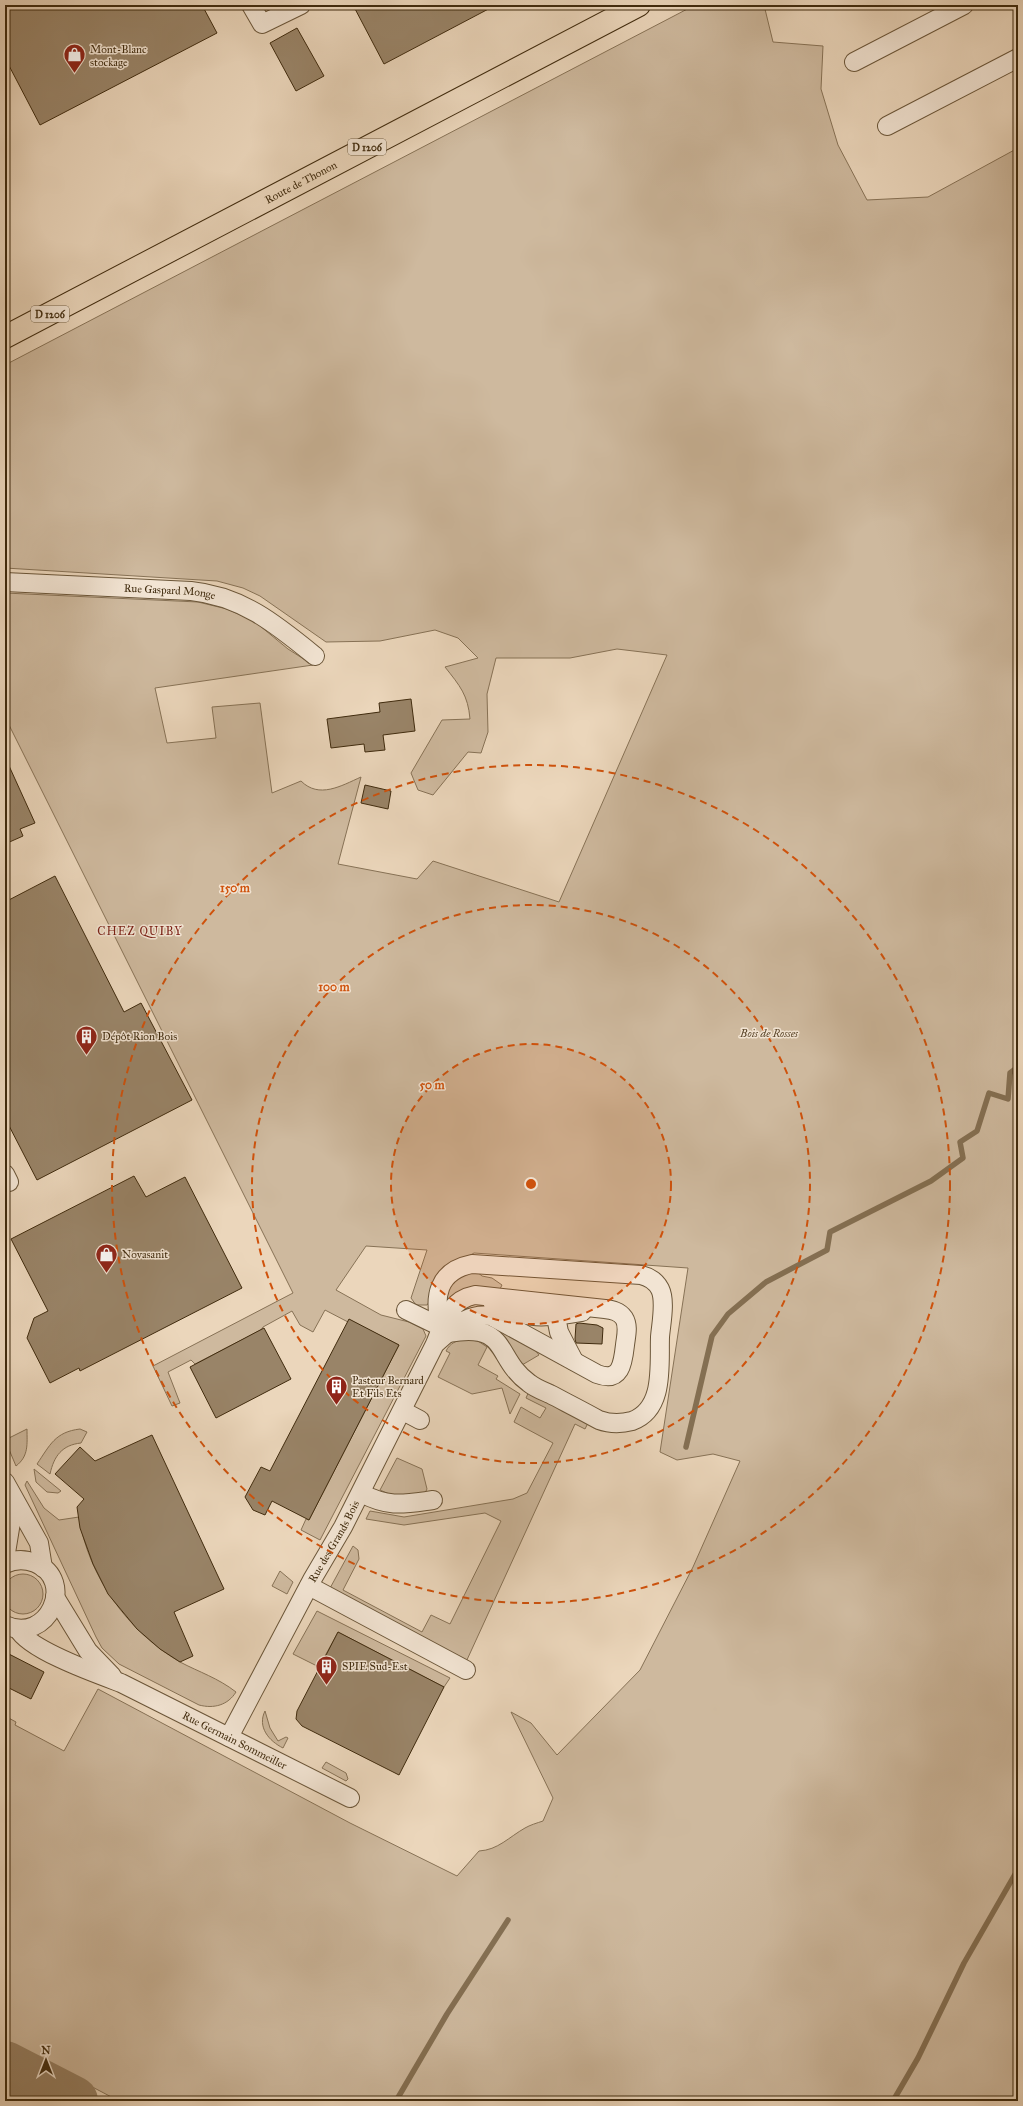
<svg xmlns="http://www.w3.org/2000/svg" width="1023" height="2106" font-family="'IM FELL Great Primer',serif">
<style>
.green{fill:#ceb99e;stroke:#877256}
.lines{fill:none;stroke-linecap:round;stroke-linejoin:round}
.stream{stroke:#846f52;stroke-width:5.5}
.taxiway{stroke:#968064;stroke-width:50}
.building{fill:#998468;stroke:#402b0e}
.minor-casing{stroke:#6b5639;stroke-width:20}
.major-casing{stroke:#402b0e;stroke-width:24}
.minor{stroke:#f2e4d3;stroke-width:18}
.major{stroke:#ebd6bb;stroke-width:22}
.ring{fill:none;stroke:#cf520c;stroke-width:2;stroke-dasharray:7 5}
.labels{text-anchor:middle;stroke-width:3;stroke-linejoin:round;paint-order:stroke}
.shield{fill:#f2e4d3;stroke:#756249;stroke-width:1}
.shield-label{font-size:10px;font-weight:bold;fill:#402b0e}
.poi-label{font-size:11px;fill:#402b0e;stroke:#f2e4d3;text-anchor:start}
.street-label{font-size:11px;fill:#402b0e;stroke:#f2e4d3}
.park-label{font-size:11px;font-style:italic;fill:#5c472b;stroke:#f2e4d3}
.neighbourhood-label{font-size:12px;letter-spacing:1px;fill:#7a1f14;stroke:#f2e4d3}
.centre{fill:#cf520c;stroke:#f2e4d3;stroke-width:2}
.ring-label{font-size:12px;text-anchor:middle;font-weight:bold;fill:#cf520c;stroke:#f2e4d3;stroke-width:3;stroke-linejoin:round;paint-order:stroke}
</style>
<rect width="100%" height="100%" fill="#ebd6bb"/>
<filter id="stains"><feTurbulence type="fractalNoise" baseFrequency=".005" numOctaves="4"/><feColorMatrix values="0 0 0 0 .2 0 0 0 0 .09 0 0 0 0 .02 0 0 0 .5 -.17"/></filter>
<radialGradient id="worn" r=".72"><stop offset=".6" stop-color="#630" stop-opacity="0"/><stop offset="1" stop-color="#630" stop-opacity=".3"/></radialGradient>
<g class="green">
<path d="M695,5H764L773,42L823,46L821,89L838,145L867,200L928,197L1018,148V2101H119L5,2041V1716L16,1722L15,1725L64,1751L98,1689L350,1823L457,1876L479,1851C498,1850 509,1837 525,1828C530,1825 537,1823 543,1821L553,1798L511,1712L531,1723L557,1755L640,1670L693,1567L740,1461L713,1454L677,1460L660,1452L688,1268L474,1253L458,1262L427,1305H416L411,1298L427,1250L366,1246L336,1290L381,1315L409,1322L423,1329L426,1336L320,1540L301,1530L306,1519L309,1520L399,1345L349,1320L348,1322L325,1310L313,1332L300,1325L292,1311L263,1327L261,1330L195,1364L191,1360L168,1372L180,1403L172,1406L153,1366L293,1293L5,717V593L198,602L227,609L254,621L288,649L313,665L155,688L167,743L216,738L212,707L260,703L272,793L301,781C319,799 341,786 361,777L338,864L417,879L433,861L559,902L667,655L617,649L570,658H496L487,694L488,732L481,753L468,752L433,795L418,790L411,773L442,720L470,719C468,695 460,686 445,667L478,658L458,638L435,630L380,641L326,642L260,596L243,588L217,581L5,568V365Z"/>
<path d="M476,1271L482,1276L492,1278L502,1285L499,1291L443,1308V1301L455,1278Z"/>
<path d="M485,1322L528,1341L539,1355L522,1365L476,1323Z"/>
<path d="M464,1339L478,1341L487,1347L478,1365L498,1376L496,1379L520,1394L510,1414L502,1388L472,1394L438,1377L450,1353L446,1351C450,1343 456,1341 464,1339Z"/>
<path d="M530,1389L588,1423L585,1429L575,1424L466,1662L329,1590L353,1546L358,1550L359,1559L343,1590L422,1632L431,1615L450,1624L501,1521L485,1513L404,1525L366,1519L370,1511L404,1517L513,1499L527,1493L553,1443L514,1422L521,1407L540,1418L546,1408L526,1398Z"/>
<path d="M27,1429C27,1444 29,1456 16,1466L5,1440Z"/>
<path d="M80,1429L87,1432L81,1443C62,1445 54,1456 50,1474L37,1464C50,1445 55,1432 80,1429Z"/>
<path d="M397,1458L422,1469L427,1489L425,1493L396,1497L380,1490Z"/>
<path d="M34,1469L61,1491L58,1493L47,1492L36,1482Z"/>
<path d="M27,1481L44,1508L59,1520L79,1517C88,1576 128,1632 180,1662C199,1672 218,1678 236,1692C228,1705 214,1709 199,1705L119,1664L102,1648L96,1637L25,1485Z"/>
<path d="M280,1571L293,1582L287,1594L272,1586Z"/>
<circle cx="23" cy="1594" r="20"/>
<path d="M317,1611L450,1678L444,1687L338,1632L319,1667L293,1654Z"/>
<path d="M265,1711L270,1728L278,1741L286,1737L288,1738L283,1748C269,1741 257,1727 265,1711Z"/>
<path d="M326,1762L346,1773L348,1779L346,1781L322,1768Z"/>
</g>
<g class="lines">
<g class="stream">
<path d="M686,1447L712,1336L728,1314L766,1282L827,1250L830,1232L931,1181L963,1158L960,1142L977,1131L989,1093L1008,1099L1010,1073L1018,1067"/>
<path d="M396,2101L447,2014L508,1920"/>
<path d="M893,2101L918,2058L964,1963L1018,1869"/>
</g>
<path class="taxiway" d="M5,2066L73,2101"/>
</g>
<g class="building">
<path d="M5,5H202L217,33L40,125L5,58Z"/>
<path d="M353,5H496L384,64Z"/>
<path d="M297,28L324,76L296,91L270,43Z"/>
<path d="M411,699L415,731L383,735L385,750L365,752L364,744L331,748L327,719L380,712L379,703Z"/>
<path d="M5,757L35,823L20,829L23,836L5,844Z"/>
<path d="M365,785L391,791L388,809L361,803Z"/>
<path d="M55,876L124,1012L141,1003L192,1100L37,1180L5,1118V902Z"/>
<path d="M134,1176L146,1197L185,1177L242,1288L80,1371L79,1368L50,1383L27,1338L34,1318L48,1311L11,1239Z"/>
<path d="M349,1319L399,1345L309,1520L272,1501L265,1515L253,1510L245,1497L261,1467L270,1471Z"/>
<path d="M579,1323L597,1325L603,1328L602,1344L576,1343L575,1339L576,1324Z"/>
<path d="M264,1328L291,1379L216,1418L190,1367Z"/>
<path d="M152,1435L224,1589L174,1612L193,1656L180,1662L160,1649L137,1629L108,1594L93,1564L80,1528L77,1507L84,1499L55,1474L80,1447L95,1461Z"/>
<path d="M338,1632L444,1687L399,1775L302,1726L296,1719L297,1711Z"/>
<path d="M5,1652L44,1672L31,1699L5,1686Z"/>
</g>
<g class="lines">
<defs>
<g id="minor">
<path d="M251,5L262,24L301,5"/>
<path d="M854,62L964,5"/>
<path d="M887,126L1018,58"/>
<path id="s1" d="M5,582L191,591C242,596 277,625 315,656"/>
<path d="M5,1174L9,1182"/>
<path d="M493,1304C524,1320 548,1318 582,1312"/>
<path d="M406,1310L441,1327"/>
<path d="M556,1317L559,1332L574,1361"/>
<path d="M441,1327C433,1298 437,1271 472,1264L641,1275C649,1277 656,1281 660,1289C666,1301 661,1324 660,1337C659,1365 665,1409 632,1421C621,1424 610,1424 599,1420C583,1411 567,1403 550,1394C543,1391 535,1388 529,1383C494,1358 510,1322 449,1333"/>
<path d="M403,1411L420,1420"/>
<path d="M5,1482L39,1543L43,1568"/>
<path d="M361,1493C389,1508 404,1504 433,1500"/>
<path d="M5,1559L11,1522V1496"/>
<path d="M5,1564C15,1559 25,1559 35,1563C77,1580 48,1645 5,1625"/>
<path d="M309,1586L466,1670"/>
<path d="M55,1597L88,1651L112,1676"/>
<path id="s2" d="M18,1629C29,1650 97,1674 121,1683L350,1798"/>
<path id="s3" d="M229,1737L313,1578L343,1527L435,1344C444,1322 449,1300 475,1295L605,1309C612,1310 619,1311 624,1318C629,1326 626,1336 625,1345C623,1363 621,1383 597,1374L491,1316C466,1312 453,1329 435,1344"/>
</g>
<g id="major">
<path id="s4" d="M5,337L639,5"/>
</g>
</defs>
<use href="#minor" class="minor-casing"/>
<use href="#major" class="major-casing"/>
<use href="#minor" class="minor"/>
<use href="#major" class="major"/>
</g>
<circle cx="531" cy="1184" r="140" fill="#cf520c" fill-opacity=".12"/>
<g class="ring">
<circle cx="531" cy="1184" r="140"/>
<circle cx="531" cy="1184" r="279"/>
<circle cx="531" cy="1184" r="419"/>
</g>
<defs>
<symbol id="shop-pin" viewBox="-11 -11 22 30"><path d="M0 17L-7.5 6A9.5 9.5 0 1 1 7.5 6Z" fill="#8f2418" stroke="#f2e4d3"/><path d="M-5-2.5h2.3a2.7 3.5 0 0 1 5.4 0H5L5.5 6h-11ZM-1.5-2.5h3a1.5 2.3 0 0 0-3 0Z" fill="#fff"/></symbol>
<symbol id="building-pin" viewBox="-11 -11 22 30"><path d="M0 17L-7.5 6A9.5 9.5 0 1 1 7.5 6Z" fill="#8f2418" stroke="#f2e4d3"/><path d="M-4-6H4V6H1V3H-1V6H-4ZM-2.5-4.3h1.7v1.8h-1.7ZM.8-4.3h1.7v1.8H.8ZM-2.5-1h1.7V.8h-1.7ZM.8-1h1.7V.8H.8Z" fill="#fff"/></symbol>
</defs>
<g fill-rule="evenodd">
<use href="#shop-pin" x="62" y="42" width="25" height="34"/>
<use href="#building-pin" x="74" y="1024" width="25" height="34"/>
<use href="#shop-pin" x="94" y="1242" width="25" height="34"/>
<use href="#building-pin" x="324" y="1374" width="25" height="34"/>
<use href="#building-pin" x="314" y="1654" width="25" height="34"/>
</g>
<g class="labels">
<g class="shield">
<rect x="348" y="139" width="38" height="16" rx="3"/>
<rect x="31" y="306" width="38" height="16" rx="3"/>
</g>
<g class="shield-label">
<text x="367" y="151">D 1206</text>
<text x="50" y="318">D 1206</text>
</g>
<g class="poi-label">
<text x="90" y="53">Mont-Blanc<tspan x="90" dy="13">stockage</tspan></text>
<text x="102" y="1040">Dépôt Rion Bois</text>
<text x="122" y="1258">Novasanit</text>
<text x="352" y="1384">Pasteur Bernard<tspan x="352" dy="13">Et Fils Ets</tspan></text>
<text x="342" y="1670">SPIE Sud-Est</text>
</g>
<g class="street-label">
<text dy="4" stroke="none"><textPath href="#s4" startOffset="334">Route de Thonon</textPath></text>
<text dy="4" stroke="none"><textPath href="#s1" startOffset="165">Rue Gaspard Monge</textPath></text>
<text dy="4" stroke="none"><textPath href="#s3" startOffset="222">Rue des Grands Bois</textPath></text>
<text dy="4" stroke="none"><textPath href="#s2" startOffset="245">Rue Germain Sommeiller</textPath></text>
</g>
<g class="park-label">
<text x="769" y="1037">Bois de Rosses</text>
</g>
<g class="neighbourhood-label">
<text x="140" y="935">CHEZ QUIBY</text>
</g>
</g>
<circle cx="531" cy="1184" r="6" class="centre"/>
<g class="ring-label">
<text x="235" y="892">150 m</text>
<text x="334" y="991">100 m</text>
<text x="432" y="1089">50 m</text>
</g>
<rect width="1023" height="2106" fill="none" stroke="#ebd6bb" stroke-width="20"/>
<rect x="6" y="6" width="1011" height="2094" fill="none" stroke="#402b0e" stroke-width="2"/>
<rect x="10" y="10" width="1003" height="2086" fill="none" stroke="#402b0e"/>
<g transform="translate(46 2060)" stroke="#f2e4d3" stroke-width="3" paint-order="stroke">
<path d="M0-3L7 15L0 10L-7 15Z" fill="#402b0e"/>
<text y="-6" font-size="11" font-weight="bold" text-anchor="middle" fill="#402b0e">N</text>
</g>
<rect width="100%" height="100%" filter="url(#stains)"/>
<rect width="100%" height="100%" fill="url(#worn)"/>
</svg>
